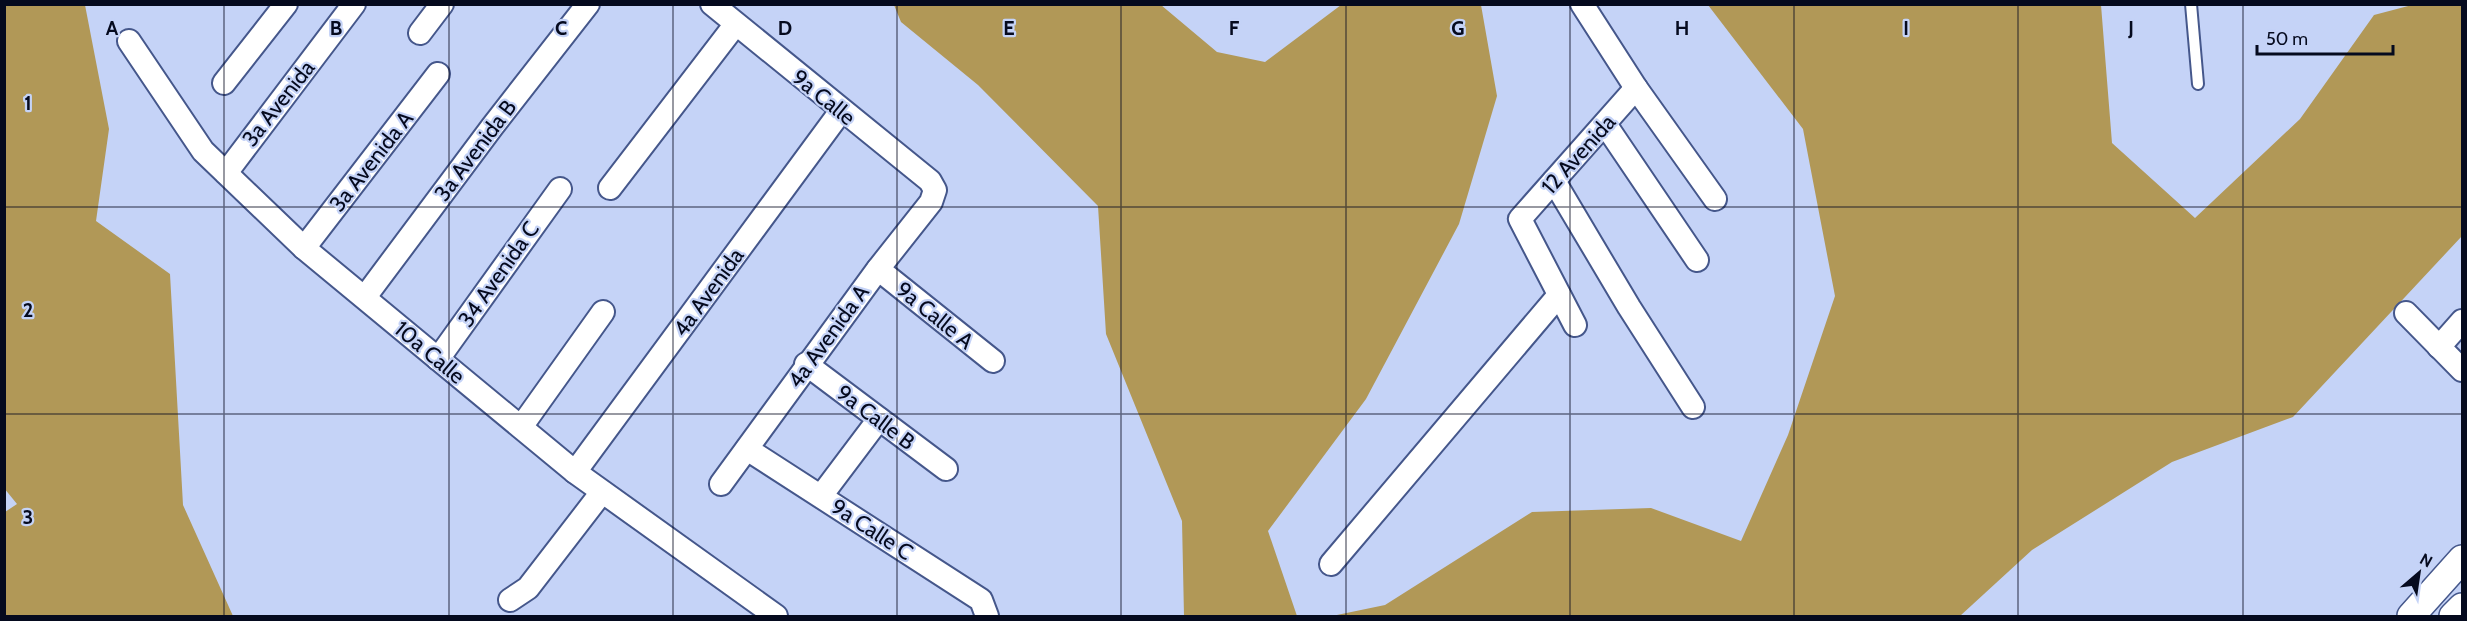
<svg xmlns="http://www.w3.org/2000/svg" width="2467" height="621" font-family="Cabin,sans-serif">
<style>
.forest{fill:#b19857}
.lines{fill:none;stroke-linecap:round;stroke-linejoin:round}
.service-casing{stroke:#45578b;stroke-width:14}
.minor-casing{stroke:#45578b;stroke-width:26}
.tertiary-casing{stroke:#45578b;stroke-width:30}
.service{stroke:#fff;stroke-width:10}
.minor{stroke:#fff;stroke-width:22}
.tertiary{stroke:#fff;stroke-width:27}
.grid{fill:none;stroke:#050a1e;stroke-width:1.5;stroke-opacity:0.55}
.labels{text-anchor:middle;stroke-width:4.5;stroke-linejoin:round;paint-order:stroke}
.street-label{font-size:22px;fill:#050a1e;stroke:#c5d3f7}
.grid-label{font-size:20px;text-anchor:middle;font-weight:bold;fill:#050a1e;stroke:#c5d3f7;stroke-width:4.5;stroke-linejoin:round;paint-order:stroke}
</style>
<rect width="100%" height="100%" fill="#c5d3f7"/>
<g class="forest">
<path d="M5,4L85,5L109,129L96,221L170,274L183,505L233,616H5V512L17,504L4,488Z"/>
<path d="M894,5H1161L1217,52L1265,62L1341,5H1481L1497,96L1459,224L1366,399L1268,531L1297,616H1184L1182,521L1106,334L1098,206L978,85L901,22Z"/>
<path d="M1708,5H2101L2112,143L2195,218L2300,119L2374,15L2412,5H2462V236L2293,417L2172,462L2032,550L1960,616H1332L1385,605L1532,512L1651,508L1741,541L1788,435L1835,296L1803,129Z"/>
</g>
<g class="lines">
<defs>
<path id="service" d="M2191,4L2198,84"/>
<g id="minor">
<path d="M712,4L930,181L935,190L931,202L878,269L721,484"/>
<path d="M1582,4L1636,88L1715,199"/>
<path d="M420,33L442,4"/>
<path d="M129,41L203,151L304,248L575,472L776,616"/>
<path d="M224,83L286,4"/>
<path d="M1605,124L1697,260"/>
<path d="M226,173L354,4"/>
<path d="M1554,181L1629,307L1693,407"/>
<path d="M610,188L735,25"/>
<path d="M304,248L438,74"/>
<path d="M878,269L993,361"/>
<path d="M365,297L492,127L588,4"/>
<path d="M2406,313L2462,370"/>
<path d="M1575,325L1520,219L1636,88"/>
<path d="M2439,347L2462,321"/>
<path d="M438,359L560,189"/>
<path d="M806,364L946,469"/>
<path d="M521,427L603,312"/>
<path d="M747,449L981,600L987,616"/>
<path d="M575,472L841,111"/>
<path d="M821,496L879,419"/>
<path d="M1331,564L1559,295"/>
<path d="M510,600L528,588L602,492"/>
</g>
<g id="tertiary">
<path d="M2411,616L2462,559"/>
<path d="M2453,616L2462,607"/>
</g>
</defs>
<use href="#service" class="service-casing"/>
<use href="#minor" class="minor-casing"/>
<use href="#tertiary" class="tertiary-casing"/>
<use href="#service" class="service"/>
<use href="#minor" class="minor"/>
<use href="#tertiary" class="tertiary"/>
</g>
<path class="grid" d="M224,4V616M449,4V616M673,4V616M897,4V616M1121,4V616M1346,4V616M1570,4V616M1794,4V616M2018,4V616M2243,4V616M4,207H2462M4,414H2462"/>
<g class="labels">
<g class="street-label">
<text transform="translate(824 97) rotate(39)" y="8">9a Calle</text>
<text transform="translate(278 103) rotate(-52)" y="8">3a Avenida</text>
<text transform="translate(475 150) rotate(-53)" y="8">3a Avenida B</text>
<text transform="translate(1578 154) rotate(-48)" y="8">12 Avenida</text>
<text transform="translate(371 161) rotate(-52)" y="8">3a Avenida A</text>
<text transform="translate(498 274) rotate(-55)" y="8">34 Avenida C</text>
<text transform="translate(708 292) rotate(-54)" y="8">4a Avenida</text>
<text transform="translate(935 315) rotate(39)" y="8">9a Calle A</text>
<text transform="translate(828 336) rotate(-54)" y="8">4a Avenida A</text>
<text transform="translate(430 352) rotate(40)" y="8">10a Calle</text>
<text transform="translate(876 417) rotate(37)" y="8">9a Calle B</text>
<text transform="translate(872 529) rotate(33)" y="8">9a Calle C</text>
</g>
</g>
<g class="grid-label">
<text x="112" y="35">A</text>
<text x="336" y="35">B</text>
<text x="561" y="35">C</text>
<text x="785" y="35">D</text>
<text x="1009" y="35">E</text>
<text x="1234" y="35">F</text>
<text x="1458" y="35">G</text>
<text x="1682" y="35">H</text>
<text x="1906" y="35">I</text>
<text x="2131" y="35">J</text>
<text x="28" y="110">1</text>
<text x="28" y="317">2</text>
<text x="28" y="524">3</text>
</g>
<rect width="2467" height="621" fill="none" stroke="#050a1e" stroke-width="12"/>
<g transform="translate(2419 573) rotate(29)" stroke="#c5d3f7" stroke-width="4.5" paint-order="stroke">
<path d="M0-4.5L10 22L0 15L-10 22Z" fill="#050a1e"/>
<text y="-9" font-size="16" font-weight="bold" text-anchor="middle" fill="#050a1e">N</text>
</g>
<path d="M2257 45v9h136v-9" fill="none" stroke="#050a1e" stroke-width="3"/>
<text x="2266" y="45" font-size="18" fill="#050a1e" stroke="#c5d3f7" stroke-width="4.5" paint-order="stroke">50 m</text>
</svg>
